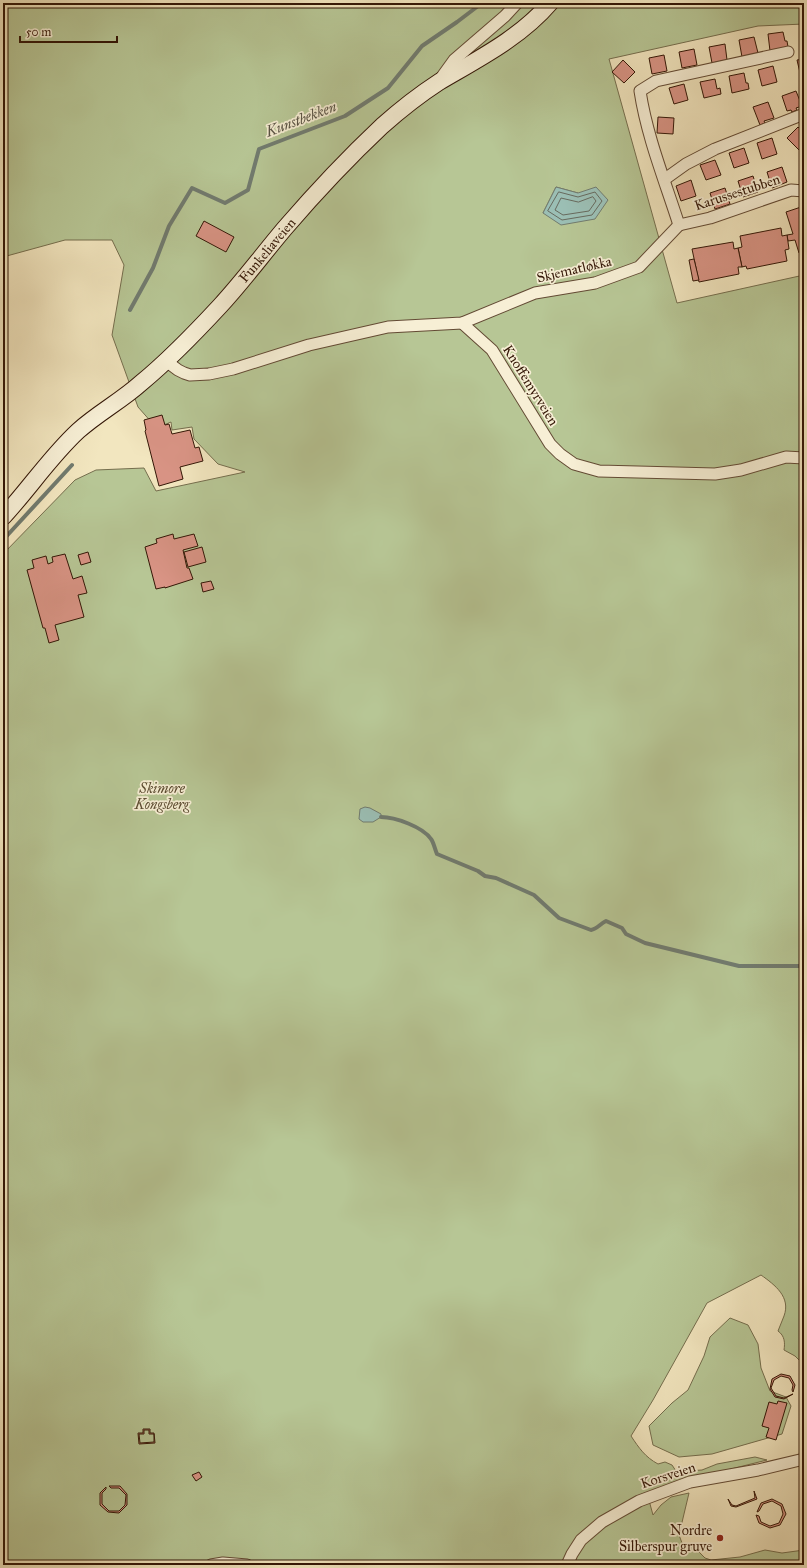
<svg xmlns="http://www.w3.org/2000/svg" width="807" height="1568" font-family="'IM FELL Great Primer',serif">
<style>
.green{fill:#b7c695;stroke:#756e4e;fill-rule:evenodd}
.water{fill:#9bbfb5;stroke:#717b6f}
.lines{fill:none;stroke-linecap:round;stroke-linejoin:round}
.shore{stroke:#676a5e;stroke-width:1}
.stream{stroke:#717b6f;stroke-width:4}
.building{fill:#d99485;stroke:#331606;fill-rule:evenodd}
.street-casing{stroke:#634a34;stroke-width:13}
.secondary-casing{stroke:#331606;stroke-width:18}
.street{stroke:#f7efd5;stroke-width:11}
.secondary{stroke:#f7efd5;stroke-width:16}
.poi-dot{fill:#8f2418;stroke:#f7efd5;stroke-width:1.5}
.labels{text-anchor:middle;stroke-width:3.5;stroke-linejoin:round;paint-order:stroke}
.street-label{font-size:14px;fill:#331606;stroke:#f7efd5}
.park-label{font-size:14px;font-style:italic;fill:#5b4b31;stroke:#f7efd5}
.poi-label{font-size:14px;fill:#331606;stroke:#f7efd5;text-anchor:end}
.water-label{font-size:15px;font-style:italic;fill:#575143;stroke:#f7efd5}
</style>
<rect width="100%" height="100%" fill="#f2e6bf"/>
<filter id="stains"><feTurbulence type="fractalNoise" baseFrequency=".005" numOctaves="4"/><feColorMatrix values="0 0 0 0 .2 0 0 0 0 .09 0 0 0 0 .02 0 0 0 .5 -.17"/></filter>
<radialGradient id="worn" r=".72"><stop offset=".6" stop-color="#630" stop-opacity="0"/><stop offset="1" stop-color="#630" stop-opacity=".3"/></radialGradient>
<g class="green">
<path d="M3,3H804V24L758,26L609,59L677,303L804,275V1365L795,1356L784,1350C785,1343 785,1336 778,1331C780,1326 782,1321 784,1316C791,1297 775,1285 761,1275L707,1303L653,1400L631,1436C639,1448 645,1457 658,1464L665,1462L672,1465L676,1471H687L702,1470L717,1464L755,1457L767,1460L707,1475L647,1493L653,1515L661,1505L671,1497L689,1493L679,1535L682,1543L696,1549L705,1558L711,1560L740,1557L765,1550L782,1553L804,1550V1565H3V554L75,480L96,470L144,468L156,491L245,472L218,464L194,439L192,427L172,430L171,422L159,427L153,424L138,407L112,335L124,265L112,240H65L3,257ZM556,187L578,193L543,213Z"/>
<path d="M730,1318L748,1325L758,1344L761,1368L770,1391L786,1397L791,1406L782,1434L712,1454L679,1457L653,1445L649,1426L672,1403L688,1390L704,1356L710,1337Z"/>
</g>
<g class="water">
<path d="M556,187L578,193L596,187L608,200L595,219L561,225L543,213Z"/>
<path d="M365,807L370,808L381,814V817L373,822H363L359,819L360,809Z"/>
</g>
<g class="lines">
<g class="shore">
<path d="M559,192L578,197L595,192L602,201L592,215L562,220L548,211Z"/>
<path d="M593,197L596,201L589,211L563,215L555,210L561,198L578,202Z"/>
</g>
<g class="stream">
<path d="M130,310L153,268L169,226L192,188L225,203L248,190L259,149L345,116L388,88L422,46L457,22L482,3"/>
<path d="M3,540L72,465"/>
<path d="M381,817C395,817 423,827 431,839C434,843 435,850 437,854L478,871L485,876L496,878L534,895L559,918L591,930C597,929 600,924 606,921L622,928L626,934L645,943L739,966H804"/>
</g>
</g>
<g class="building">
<path d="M783,32L785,41H787L788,47L770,51L768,34Z"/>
<path d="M754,37L758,53L742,57L739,40Z"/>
<path d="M725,44L727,60L712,63L709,47Z"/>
<path d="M694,49L697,65L682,68L679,52Z"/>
<path d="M664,55L667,71L652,74L649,58Z"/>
<path d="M804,59V76L801,77L797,60Z"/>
<path d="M623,60L635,72L624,83L612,72Z"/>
<path d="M773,66L777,82L762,86L758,70Z"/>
<path d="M744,73L746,83H748L749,89L732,93L729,76Z"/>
<path d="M715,79L717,89L720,88L721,94L704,98L700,82Z"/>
<path d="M684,84L688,100L674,104L669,88Z"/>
<path d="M796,91L802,106L796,108L797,110L792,112L791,110L787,111L782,96Z"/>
<path d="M768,102L774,118L764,121L765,123L760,125L753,107Z"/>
<path d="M658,117L674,118L673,134L657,133Z"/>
<path d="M798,127L803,132L804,131V145L799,150L787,138Z"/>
<path d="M772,138L777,154L762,159L757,143Z"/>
<path d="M744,148L749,163L734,168L729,153Z"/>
<path d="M715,160L721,175L706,180L700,165Z"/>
<path d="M782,167L787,182L772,188L767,172Z"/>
<path d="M753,176L758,192L743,197L738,181Z"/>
<path d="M691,180L696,196L681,201L676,186Z"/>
<path d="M725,188L730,204L715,209L710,193Z"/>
<path d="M804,206V251L799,253L795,240L788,241L787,235L793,234L786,212Z"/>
<path d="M204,221L234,237L226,252L196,236Z"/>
<path d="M781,228L782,236L787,235L789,249L785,250L787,261L747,269L746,266L742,267L738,248L742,247L740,236Z"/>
<path d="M733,242L734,249L738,248L742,267H738L739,274L699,282L692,249Z"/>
<path d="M694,259L699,280L693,281L689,260Z"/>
<path d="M162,415L165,425L169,424L172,434L190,430L195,448L199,447L203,461L180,467L183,479L159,486L145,431L146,430L144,420Z"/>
<path d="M173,534L174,539L194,534L198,546L183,550L187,568H189L193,579L165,588V587L156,589L145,547L157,543L156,539Z"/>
<path d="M202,547L206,562L188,567L184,552Z"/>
<path d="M88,552L91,562L81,565L78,555Z"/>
<path d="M65,554L73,579L82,576L87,593L78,595L84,617L55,625L59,640L49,643L45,628H43L27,570L34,568L32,560L46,556L48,564L53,562L52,557Z"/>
<path d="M211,581L214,589L203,592L201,583Z"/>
<path d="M781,1374L790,1376L795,1385L793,1392L792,1390L793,1385L789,1378L781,1376L774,1380L771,1388L776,1396L784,1398L793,1394L784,1399L775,1397L770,1389L772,1379Z"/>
<path d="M778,1401L787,1403L776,1440L766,1437L769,1428L762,1426L769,1402L777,1404Z"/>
<path d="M143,1429H150V1433H154L155,1443L139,1444L138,1433H143ZM144,1430H149V1434H154V1442L140,1443L139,1434H144Z"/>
<path d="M199,1472L202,1477L196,1481L192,1475Z"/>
<path d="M109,1486H120L127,1494V1505L119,1513L108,1512L100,1505V1493L106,1487V1489L102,1493V1504L109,1511H119L125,1505L126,1495L119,1488H111Z"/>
<path d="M754,1491L757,1499L736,1507L731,1506L728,1499L732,1505L736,1506L755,1498Z"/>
<path d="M772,1499L782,1504L786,1514L780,1525L770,1528L759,1523L756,1515L759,1516L761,1522L770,1526L779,1523L783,1514L781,1506L772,1501L763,1504L759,1511L757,1512L761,1503Z"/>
</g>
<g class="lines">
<defs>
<g id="street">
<path d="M441,78L454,60L505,16L517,3"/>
<path d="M665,179L686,164L715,149L804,114"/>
<path d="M679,225C665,181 647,137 640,91L656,81L788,52"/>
<path d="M679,225L710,218L791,190L804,191"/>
<path d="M462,323L492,350L550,444L560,454L574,464L599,471L715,474L741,470L786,457L804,458"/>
<path d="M166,361L178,370L184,373L190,375L209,374L233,369L309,345L388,327L462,323L535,293L595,283L639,267L679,225"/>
<path d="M211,1565L223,1563L247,1565"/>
<path d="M567,1565L572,1554L581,1540L602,1522L639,1501L690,1482L758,1470L804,1459"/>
</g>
<path id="secondary" d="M3,517C29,489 50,457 78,431C98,413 121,401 141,383C169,360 195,333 220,306C243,281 263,254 285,228C316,192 348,158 382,126C400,110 419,95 439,82C478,59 520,38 550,3"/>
</defs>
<use href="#street" class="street-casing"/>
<use href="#secondary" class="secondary-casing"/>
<use href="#street" class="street"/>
<use href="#secondary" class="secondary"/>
</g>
<circle class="poi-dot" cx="720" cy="1538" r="4"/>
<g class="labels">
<g class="street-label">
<text transform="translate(737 192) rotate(-18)" y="5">Karussestubben</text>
<text transform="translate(267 250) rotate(-50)" y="5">Funkeliaveien</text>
<text transform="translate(574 269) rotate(-13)" y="5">Skjematløkka</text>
<text transform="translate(531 385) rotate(58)" y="5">Knoffemyrveien</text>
<text transform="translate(668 1475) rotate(-18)" y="5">Korsveien</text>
</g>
<g class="park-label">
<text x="162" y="793">Skimore<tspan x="162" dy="16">Kongsberg</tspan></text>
</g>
<g class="poi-label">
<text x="712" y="1535">Nordre<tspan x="712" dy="16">Silberspur gruve</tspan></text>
</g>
<g class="water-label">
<text transform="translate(301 119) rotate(-21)" y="5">Kunstbekken</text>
</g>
</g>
<rect width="807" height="1568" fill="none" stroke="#f2e6bf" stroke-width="16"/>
<rect x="4" y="4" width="799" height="1560" fill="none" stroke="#331606" stroke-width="2"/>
<rect x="8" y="8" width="791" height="1552" fill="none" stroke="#331606"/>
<path d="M20 36v6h97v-6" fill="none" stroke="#331606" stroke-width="2"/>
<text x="26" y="36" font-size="12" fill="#331606" stroke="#f7efd5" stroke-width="3" paint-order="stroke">50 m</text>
<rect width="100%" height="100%" filter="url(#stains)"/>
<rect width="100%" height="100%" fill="url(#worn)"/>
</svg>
